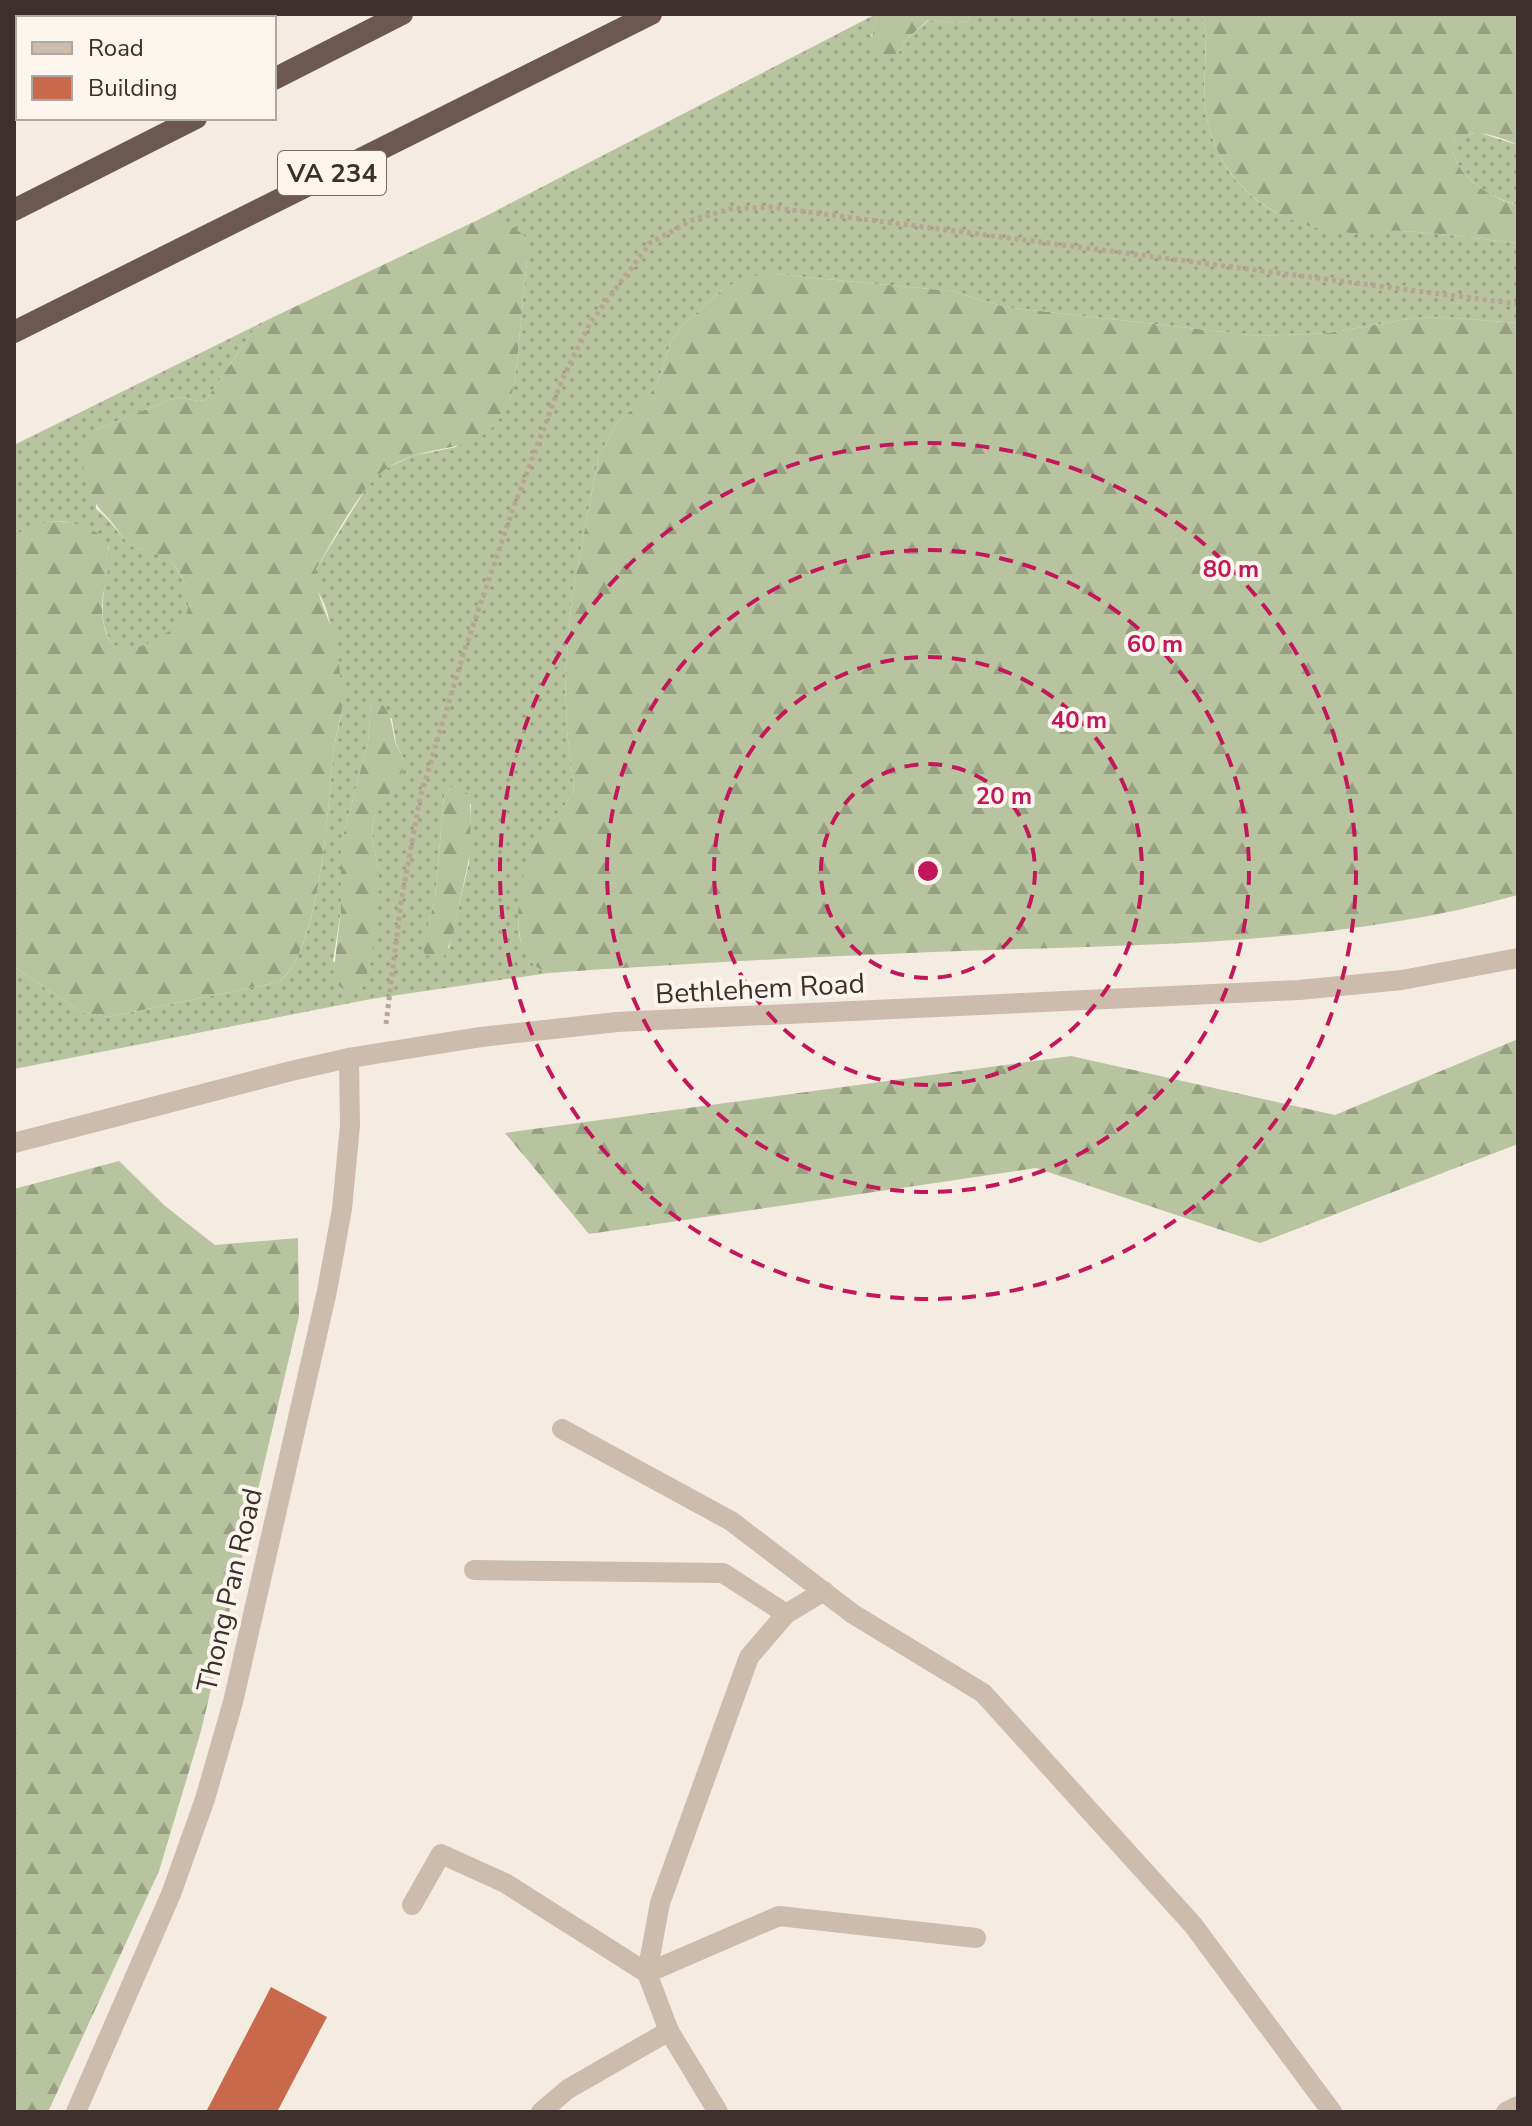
<svg xmlns="http://www.w3.org/2000/svg" width="1532" height="2126" font-family="'Nunito Sans',sans-serif">
<style>
.grass{fill:url(#grass-dots);fill-rule:evenodd}
.forest{fill:url(#forest-firs)}
.building{fill:#c8694b}
.lines{fill:none;stroke-linecap:round;stroke-linejoin:round}
.path{stroke:#b9a596;stroke-width:5;stroke-dasharray:4 4;stroke-linecap:butt}
.service{stroke:#cdbbac;stroke-width:20}
.minor{stroke:#cdbbac;stroke-width:20}
.tertiary{stroke:#cdbbac;stroke-width:20}
.trunk{stroke:#6c584f;stroke-width:22}
.ring{fill:none;stroke:#c2185b;stroke-width:4;stroke-dasharray:14 10}
.labels{text-anchor:middle;stroke-width:8;stroke-linejoin:round;paint-order:stroke}
.shield{fill:#fbf5ee;stroke:#756b66;stroke-width:2}
.shield-label{font-size:26px;font-weight:bold;fill:#3b302b}
.street-label{font-size:28px;fill:#3b302b;stroke:#fbf5ee}
.centre{fill:#c2185b;stroke:#fbf5ee;stroke-width:4}
.ring-label{font-size:24px;text-anchor:middle;font-weight:bold;fill:#c2185b;stroke:#fbf5ee;stroke-width:8;stroke-linejoin:round;paint-order:stroke}
</style>
<defs>
<pattern id="grass-dots" width="8" height="8" patternUnits="userSpaceOnUse" patternTransform="scale(2)"><rect width="8" height="8" fill="#b8c4a0"/><path d="M2 2h.1M6 6h.1" fill="none" stroke="#97a083" stroke-width="1.8" stroke-linecap="round"/></pattern>
<pattern id="forest-firs" width="22" height="20" patternUnits="userSpaceOnUse" patternTransform="scale(2)"><rect width="22" height="20" fill="#b8c4a0"/><path d="M5 1l3.5 6h-7zM16 11l3.5 6h-7z" fill="#97a083"/></pattern>
</defs>
<rect width="100%" height="100%" fill="#f4ebe1"/>
<g class="grass">
<path d="M14,14H136L134,18H18V96L14,98Z"/>
<path d="M876,14H879L871,36L901,51L904,42L929,20L956,23L968,21L970,14H1202C1211,50 1199,87 1208,123C1220,175 1258,213 1310,225C1340,231 1372,229 1402,231C1441,233 1479,239 1518,243V323L1442,317L1414,318L1328,333L1259,336L1005,307L951,291L773,274L722,290L684,324L671,341L657,384L649,397L618,421L599,455L572,596L565,677L567,731L574,790C564,811 545,825 534,845C527,860 524,877 522,893C516,927 514,954 548,973L371,999L14,1069V967L81,1012L108,1017L279,982C322,949 328,801 334,748C336,734 342,719 341,706C340,677 334,643 328,615C323,595 314,593 316,569L370,482L387,468L412,456L456,447L510,399L515,382L527,259V239L499,217H484ZM371,703L392,719L396,743L403,758C394,778 379,799 374,820C369,838 376,851 378,869C379,892 374,973 360,990L333,961L341,910V844L368,742ZM457,786L471,805L469,863L449,948L423,946L435,899L444,796L450,788Z"/>
<path d="M1480,133L1518,145V205C1491,199 1445,170 1454,139L1462,134Z"/>
<path d="M267,320L253,331L206,400L199,401L177,397L95,430L96,509C110,519 118,534 130,544C141,552 154,551 165,557C175,563 185,581 188,593C190,601 188,616 182,622C171,635 124,662 112,643C92,614 110,578 109,547C91,532 70,515 45,523C34,527 25,534 14,533V445Z"/>
</g>
<g class="forest">
<path d="M879,14H970L968,21L956,23L928,20L904,42L901,51L888,57L877,55C868,39 873,30 879,14Z"/>
<path d="M1202,14H1518V145C1499,136 1472,127 1454,139C1445,170 1492,200 1518,205V243C1479,239 1441,233 1402,231C1385,230 1369,234 1353,233C1284,230 1224,192 1208,123C1199,87 1211,50 1202,14Z"/>
<path d="M499,216L527,238V259L515,382C494,467 437,434 386,469C360,487 333,541 316,569C314,599 336,626 338,657C340,673 342,689 342,705C341,719 336,734 334,748C328,801 322,948 279,982L108,1017L81,1012L14,967V533C27,534 36,524 48,522C64,519 87,525 100,535C104,538 108,545 109,550C112,569 101,590 102,610C105,669 144,649 177,626C199,610 185,571 166,558C154,551 139,552 127,542C120,535 115,525 108,518C90,499 88,492 83,465C80,447 78,440 95,430L177,397L199,401L206,400L253,331L267,320L484,217Z"/>
<path d="M773,274L951,291L1005,307L1259,336L1328,333L1414,318L1442,317L1518,323V895C1346,943 1167,944 990,950C842,955 695,963 548,973C541,969 533,966 528,959C510,931 520,874 534,845C544,825 564,811 574,790L567,731L565,677L572,596L599,455L618,421L649,396L657,384L671,341L684,324L722,290L737,281L758,275Z"/>
<path d="M377,700C393,711 391,727 396,744C398,749 403,755 403,761C404,787 380,797 374,820C369,838 376,851 378,869C380,906 375,950 364,985C354,998 340,990 333,978L341,910V844L368,742L371,703Z"/>
<path d="M457,786L468,794C473,812 469,830 471,849L452,938L443,959L437,961L424,953L423,945L435,899L444,796L450,788Z"/>
<path d="M1518,1039V1144L1260,1243L1036,1168L589,1234L505,1133L1071,1056L1335,1115Z"/>
<path d="M119,1161L165,1206L215,1245L298,1238L299,1316L201,1731L159,1871L48,2112H14V1189Z"/>
</g>
<path class="building" d="M271,1987L327,2017L277,2112H206Z"/>
<g class="lines">
<path class="path" d="M386,1024L401,902L420,798L464,652L512,512L562,380L590,323L650,243L692,220L730,209L770,207L1518,304"/>
<g class="service">
<path d="M562,1429L731,1521L853,1614L983,1693L1193,1925L1332,2112"/>
<path d="M474,1570L723,1573L786,1614"/>
<path d="M412,1905L441,1854L505,1883L647,1973L779,1916L976,1938"/>
<path d="M541,2112L568,2089L669,2031"/>
<path d="M718,2112L669,2031L647,1973L660,1903L749,1657L786,1614L824,1591"/>
</g>
<g class="minor">
<path d="M76,2112L171,1894L205,1799L233,1702L327,1291L342,1209L350,1125L349,1058"/>
<path d="M1506,2112L1518,2106"/>
</g>
<path class="tertiary" d="M14,1143L291,1071L349,1058L481,1037L617,1022L1299,990L1402,980L1518,958"/>
<g class="trunk">
<path d="M274,79L402,14"/>
<path d="M14,210L196,118"/>
<path d="M14,332L651,14"/>
</g>
</g>
<g class="ring">
<circle cx="928" cy="871" r="107"/>
<circle cx="928" cy="871" r="214"/>
<circle cx="928" cy="871" r="321"/>
<circle cx="928" cy="871" r="428"/>
</g>
<g class="labels">
<rect class="shield" x="278" y="151" width="108" height="44" rx="6"/>
<g class="shield-label">
<text x="332" y="182">VA 234</text>
</g>
<g class="street-label">
<text transform="translate(760 988) rotate(-3)" y="10">Bethlehem Road</text>
<text transform="translate(229 1590) rotate(-77)" y="10">Thong Pan Road</text>
</g>
</g>
<circle cx="928" cy="871" r="12" class="centre"/>
<g class="ring-label">
<text x="1231" y="577">80 m</text>
<text x="1155" y="652">60 m</text>
<text x="1079" y="728">40 m</text>
<text x="1004" y="804">20 m</text>
</g>
<rect width="1532" height="2126" fill="none" stroke="#3b302b" stroke-width="32"/>
<rect x="16" y="16" width="260" height="104" fill="#fbf5ee" stroke="#aea6a0" stroke-width="2"/>
<rect x="32" y="42" width="40" height="12" fill="#cdbbac" stroke="#aea6a0" stroke-width="2"/>
<text x="88" y="56" font-size="24" fill="#3b302b">Road</text>
<rect x="32" y="76" width="40" height="24" fill="#c8694b" stroke="#aea6a0" stroke-width="2"/>
<text x="88" y="96" font-size="24" fill="#3b302b">Building</text>
</svg>
